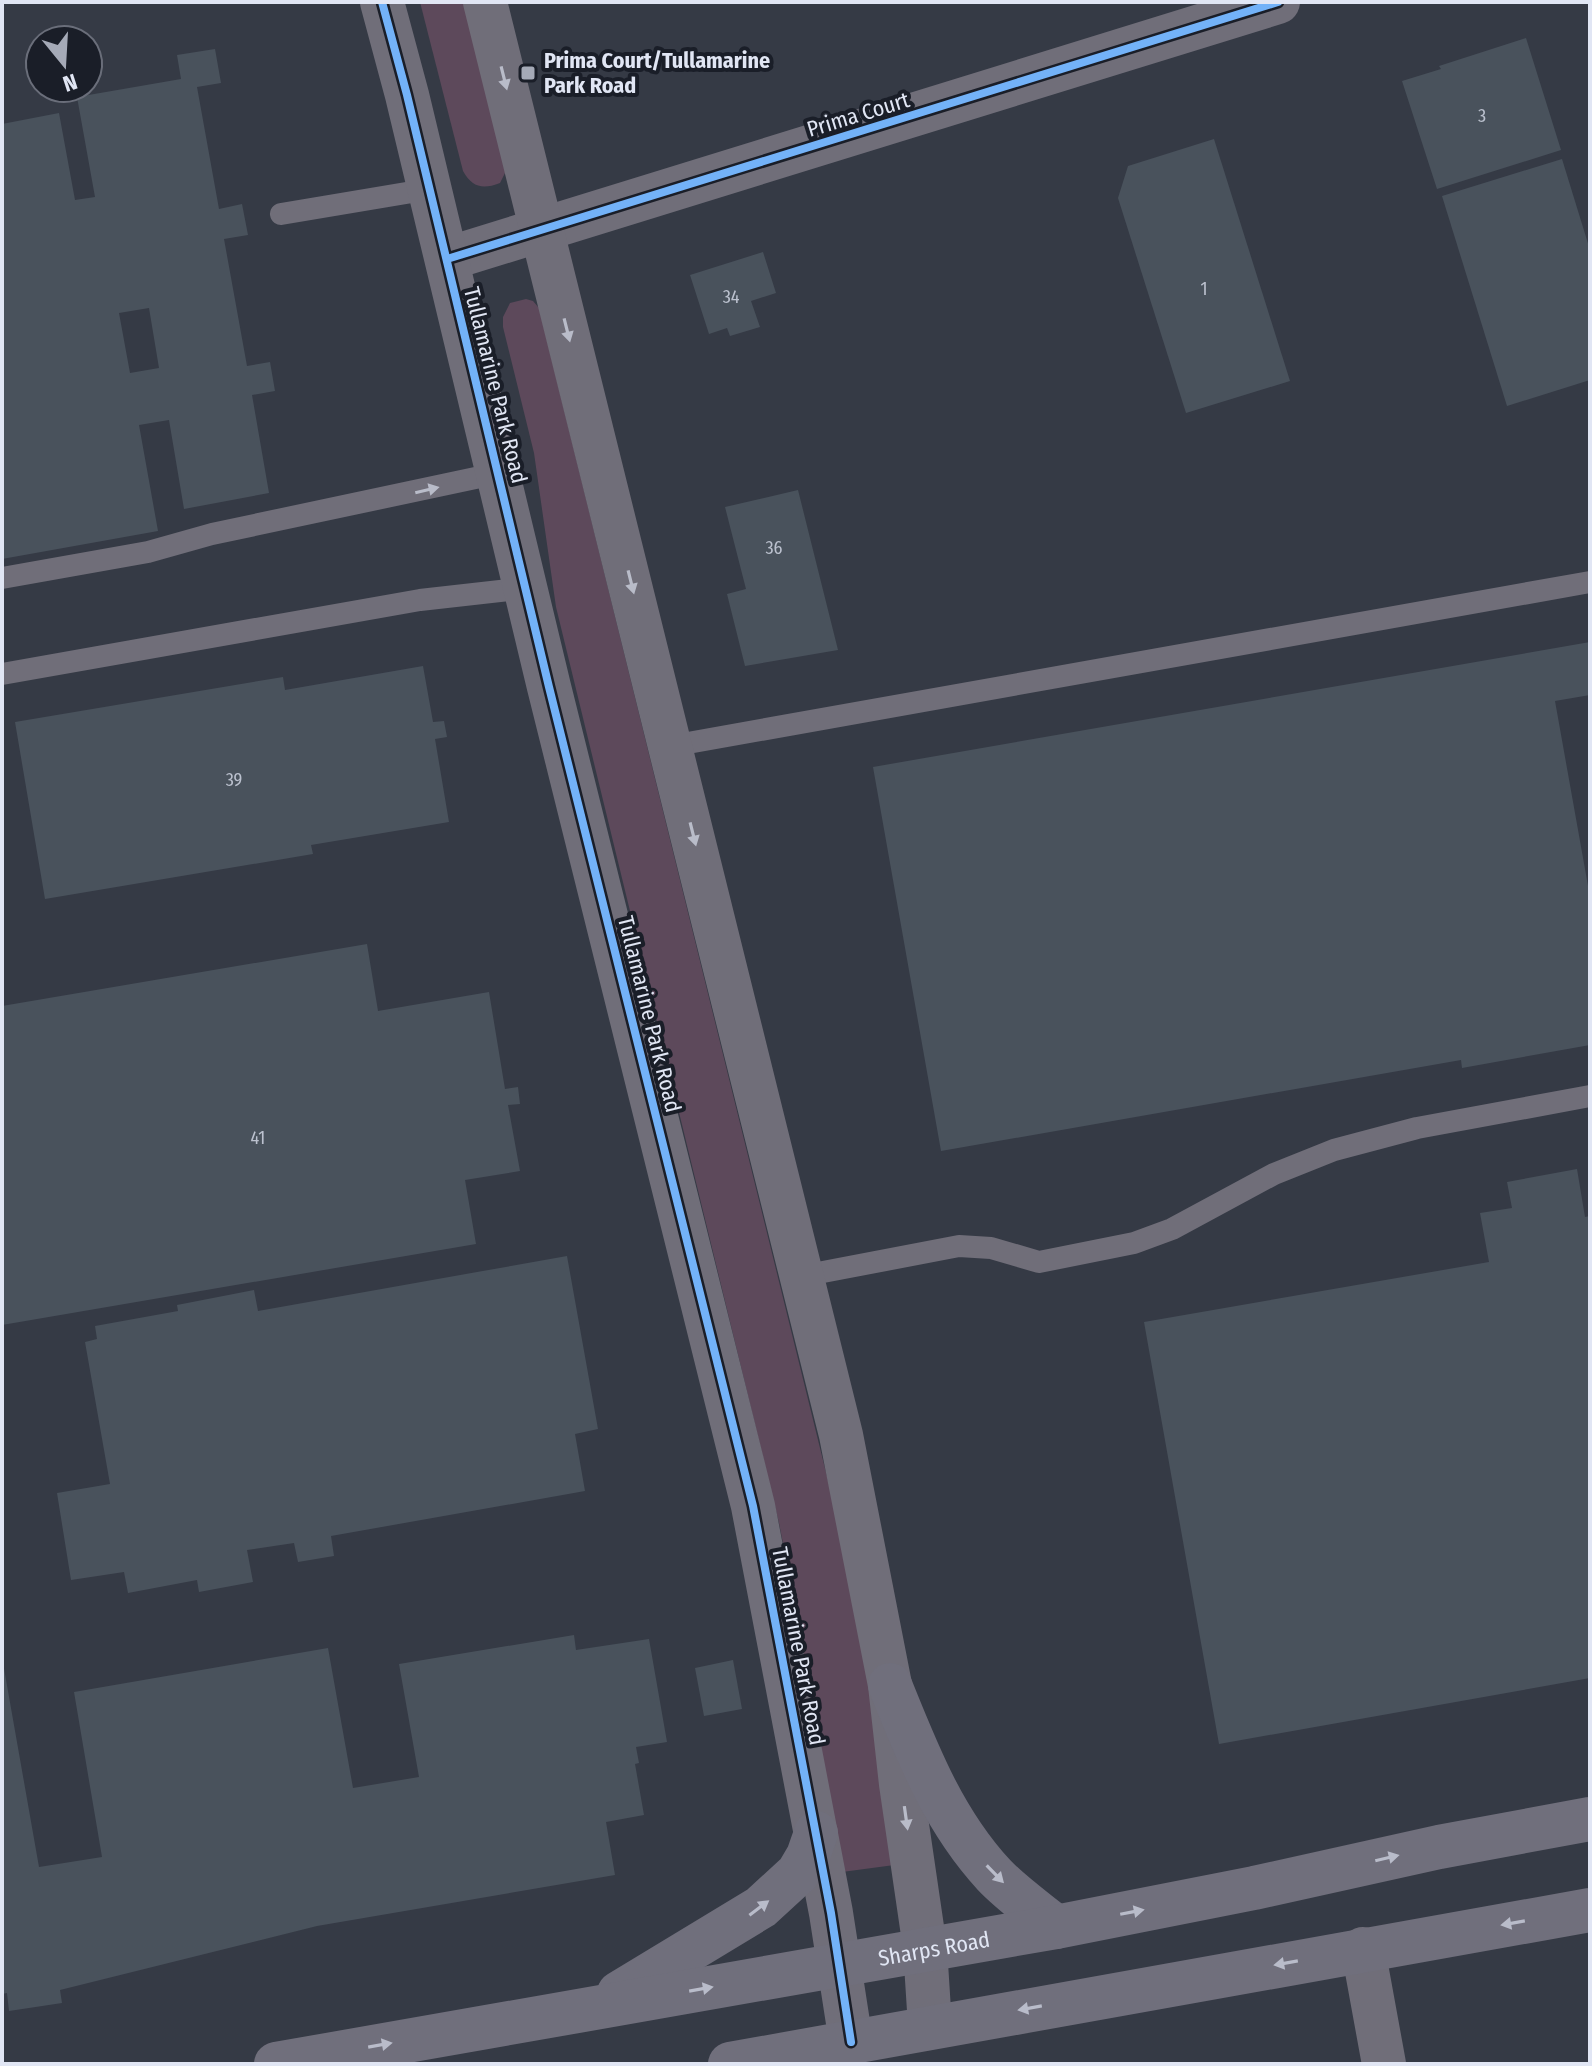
<svg xmlns="http://www.w3.org/2000/svg" width="1592" height="2066" font-family="'Fira Sans Condensed',sans-serif">
<style>
.green{fill:#5d495b}
.building{fill:#49525c;fill-rule:evenodd}
.lines{fill:none;stroke-linecap:round;stroke-linejoin:round}
.service{stroke:#706e79;stroke-width:22}
.minor{stroke:#706e79;stroke-width:44}
.tertiary{stroke:#706e79;stroke-width:44}
.primary{stroke:#706f7c;stroke-width:44}
.cycleway-casing{stroke:#1a1e28;stroke-width:13}
.cycleway{stroke:#73b2f8;stroke-width:8}
.oneway{fill:#b9bcc9}
.oneway2{fill:#b9bcca}
.poi-dot{fill:#a5aab7;stroke:#1a1e28;stroke-width:3}
.labels{text-anchor:middle;stroke-width:8;stroke-linejoin:round;paint-order:stroke}
.number-label{font-size:18px;fill:#bbc1ce}
.poi-label{font-size:22px;font-weight:bold;fill:#e1e6f4;stroke:#1a1e28;text-anchor:start}
.street-label{font-size:22px;fill:#e1e6f4;stroke:#1a1e28}
</style>
<rect width="100%" height="100%" fill="#353a45"/>
<g class="green">
<path d="M420,2H466L506,171L500,183C482,190 472,187 463,171Z"/>
<path d="M526,299L533,301L539,308L837,1517L902,1864L842,1872L800,1630L779,1523L556,607L534,453L503,327V317L510,303Z"/>
</g>
<g class="building">
<path d="M1526,38L1561,150L1437,189L1402,81L1441,69L1439,66Z"/>
<path d="M215,49L221,83L197,87L219,209L242,204L248,235L224,239L247,366L270,362L275,391L252,395L269,493L184,509L169,420L139,425L158,531L2,559V124L59,113L75,200L95,197L77,97L181,79L177,55ZM149,308L159,368L130,373L119,313Z"/>
<path d="M1214,139L1290,381L1186,413L1118,198L1128,166Z"/>
<path d="M1562,159L1590,250V380L1507,406L1442,196Z"/>
<path d="M763,252L776,293L751,301L760,327L730,336L727,328L709,334L690,275Z"/>
<path d="M798,490L838,650L745,666L727,594L746,589L725,507Z"/>
<path d="M1590,642V695L1555,701L1590,897V1045L1462,1068L1461,1060L941,1151L873,767Z"/>
<path d="M423,666L433,722L444,721L447,737L435,739L449,822L311,845L313,854L45,899L15,722L283,677L285,690Z"/>
<path d="M367,944L378,1011L489,992L505,1089L518,1087L520,1104L508,1105L520,1171L465,1180L476,1244L2,1325V1006Z"/>
<path d="M1577,1169L1585,1217L1590,1216V1678L1219,1744L1144,1322L1489,1262L1480,1213L1512,1208L1507,1182Z"/>
<path d="M567,1256L598,1429L575,1434L585,1491L331,1536L334,1556L298,1562L294,1543L247,1550L253,1582L199,1592L197,1580L128,1593L124,1572L71,1580L57,1493L110,1484L85,1342L97,1339L95,1326L178,1311L177,1305L254,1290L258,1311Z"/>
<path d="M574,1635L576,1650L649,1639L667,1742L636,1747L639,1763L635,1764L644,1815L606,1822L615,1875L317,1926L60,1990L62,2003L9,2011L7,1993L2,1994V1657L39,1867L102,1857L74,1692L328,1648L353,1788L419,1777L399,1664Z"/>
<path d="M733,1660L742,1709L704,1716L695,1668Z"/>
</g>
<g class="lines">
<g class="service">
<path d="M281,214L430,189"/>
<path d="M2,578L148,552L212,534L499,473"/>
<path d="M2,674L420,600L526,588"/>
<path d="M671,746L1590,582"/>
<path d="M802,1276L959,1246L991,1248L1039,1262L1134,1243L1172,1229L1274,1174L1334,1150L1417,1128L1590,1096"/>
</g>
<g class="minor">
<path d="M447,259L1278,2"/>
<path d="M1363,1949L1384,2064"/>
</g>
<g class="tertiary">
<path d="M382,2L407,95L549,687L753,1506L831,1913L851,2042"/>
<path d="M485,2L841,1435L890,1685L901,1784L925,1948L930,2026"/>
</g>
<g class="primary">
<path d="M890,1685C917,1752 943,1820 994,1875C1012,1894 1035,1910 1056,1927"/>
<path d="M619,1993L761,1907L798,1873L808,1856L816,1833"/>
<path id="s1" d="M276,2064L1056,1927L1254,1888L1439,1847L1590,1819"/>
<path d="M730,2064L1590,1910"/>
</g>
<defs>
<g id="cycleway">
<path d="M382,2L407,95L549,687L753,1506L831,1913L851,2042"/>
<path d="M447,259L1278,2"/>
</g>
</defs>
<use href="#cycleway" class="cycleway-casing"/>
<use href="#cycleway" class="cycleway"/>
</g>
<defs><path id="oneway-solid" d="M-6-.8H1V-3.2L6.5 0L1 3.2V.8H-6Z" transform="scale(2)"/></defs>
<g class="oneway">
<use href="#oneway-solid" transform="translate(504 78) rotate(76)"/>
<use href="#oneway-solid" transform="translate(567 330) rotate(76)"/>
<use href="#oneway-solid" transform="translate(427 490) rotate(-13)"/>
<use href="#oneway-solid" transform="translate(631 582) rotate(76)"/>
<use href="#oneway-solid" transform="translate(693 834) rotate(76)"/>
<use href="#oneway-solid" transform="translate(906 1818) rotate(82)"/>
</g>
<g class="oneway2">
<use href="#oneway-solid" transform="translate(1387 1858) rotate(-13)"/>
<use href="#oneway-solid" transform="translate(995 1874) rotate(46)"/>
<use href="#oneway-solid" transform="translate(759 1908) rotate(-37)"/>
<use href="#oneway-solid" transform="translate(1132 1912) rotate(-11)"/>
<use href="#oneway-solid" transform="translate(1513 1923) rotate(170)"/>
<use href="#oneway-solid" transform="translate(1286 1963) rotate(170)"/>
<use href="#oneway-solid" transform="translate(701 1989) rotate(-10)"/>
<use href="#oneway-solid" transform="translate(1030 2008) rotate(170)"/>
<use href="#oneway-solid" transform="translate(380 2045) rotate(-10)"/>
</g>
<rect class="poi-dot" x="520" y="65" width="16" height="16" rx="4"/>
<g class="labels">
<g class="number-label">
<text x="1482" y="122">3</text>
<text x="1204" y="295">1</text>
<text x="731" y="303">34</text>
<text x="774" y="554">36</text>
<text x="234" y="786">39</text>
<text x="258" y="1144">41</text>
</g>
<g class="poi-label">
<text x="544" y="68">Prima Court/Tullamarine<tspan x="544" dy="25">Park Road</tspan></text>
</g>
<g class="street-label">
<text transform="translate(858 114) rotate(-17)" y="8">Prima Court</text>
<text transform="translate(496 385) rotate(76)" y="8">Tullamarine Park Road</text>
<text transform="translate(650 1014) rotate(76)" y="8">Tullamarine Park Road</text>
<text transform="translate(799 1646) rotate(79)" y="8">Tullamarine Park Road</text>
<text dy="8" stroke="none"><textPath href="#s1" startOffset="668">Sharps Road</textPath></text>
</g>
</g>
<rect width="1592" height="2066" fill="none" stroke="#e1e6f4" stroke-width="8"/>
<g transform="translate(64 64) rotate(162)"><circle r="38" fill="#1a1e28" stroke="#6a6e7a" stroke-width="2"/>
<path d="M0-6L14 30L0 20L-14 30Z" fill="#a5aab7"/>
<text y="-12" font-size="22" font-weight="bold" text-anchor="middle" fill="#e1e6f4">N</text>
</g>
</svg>
